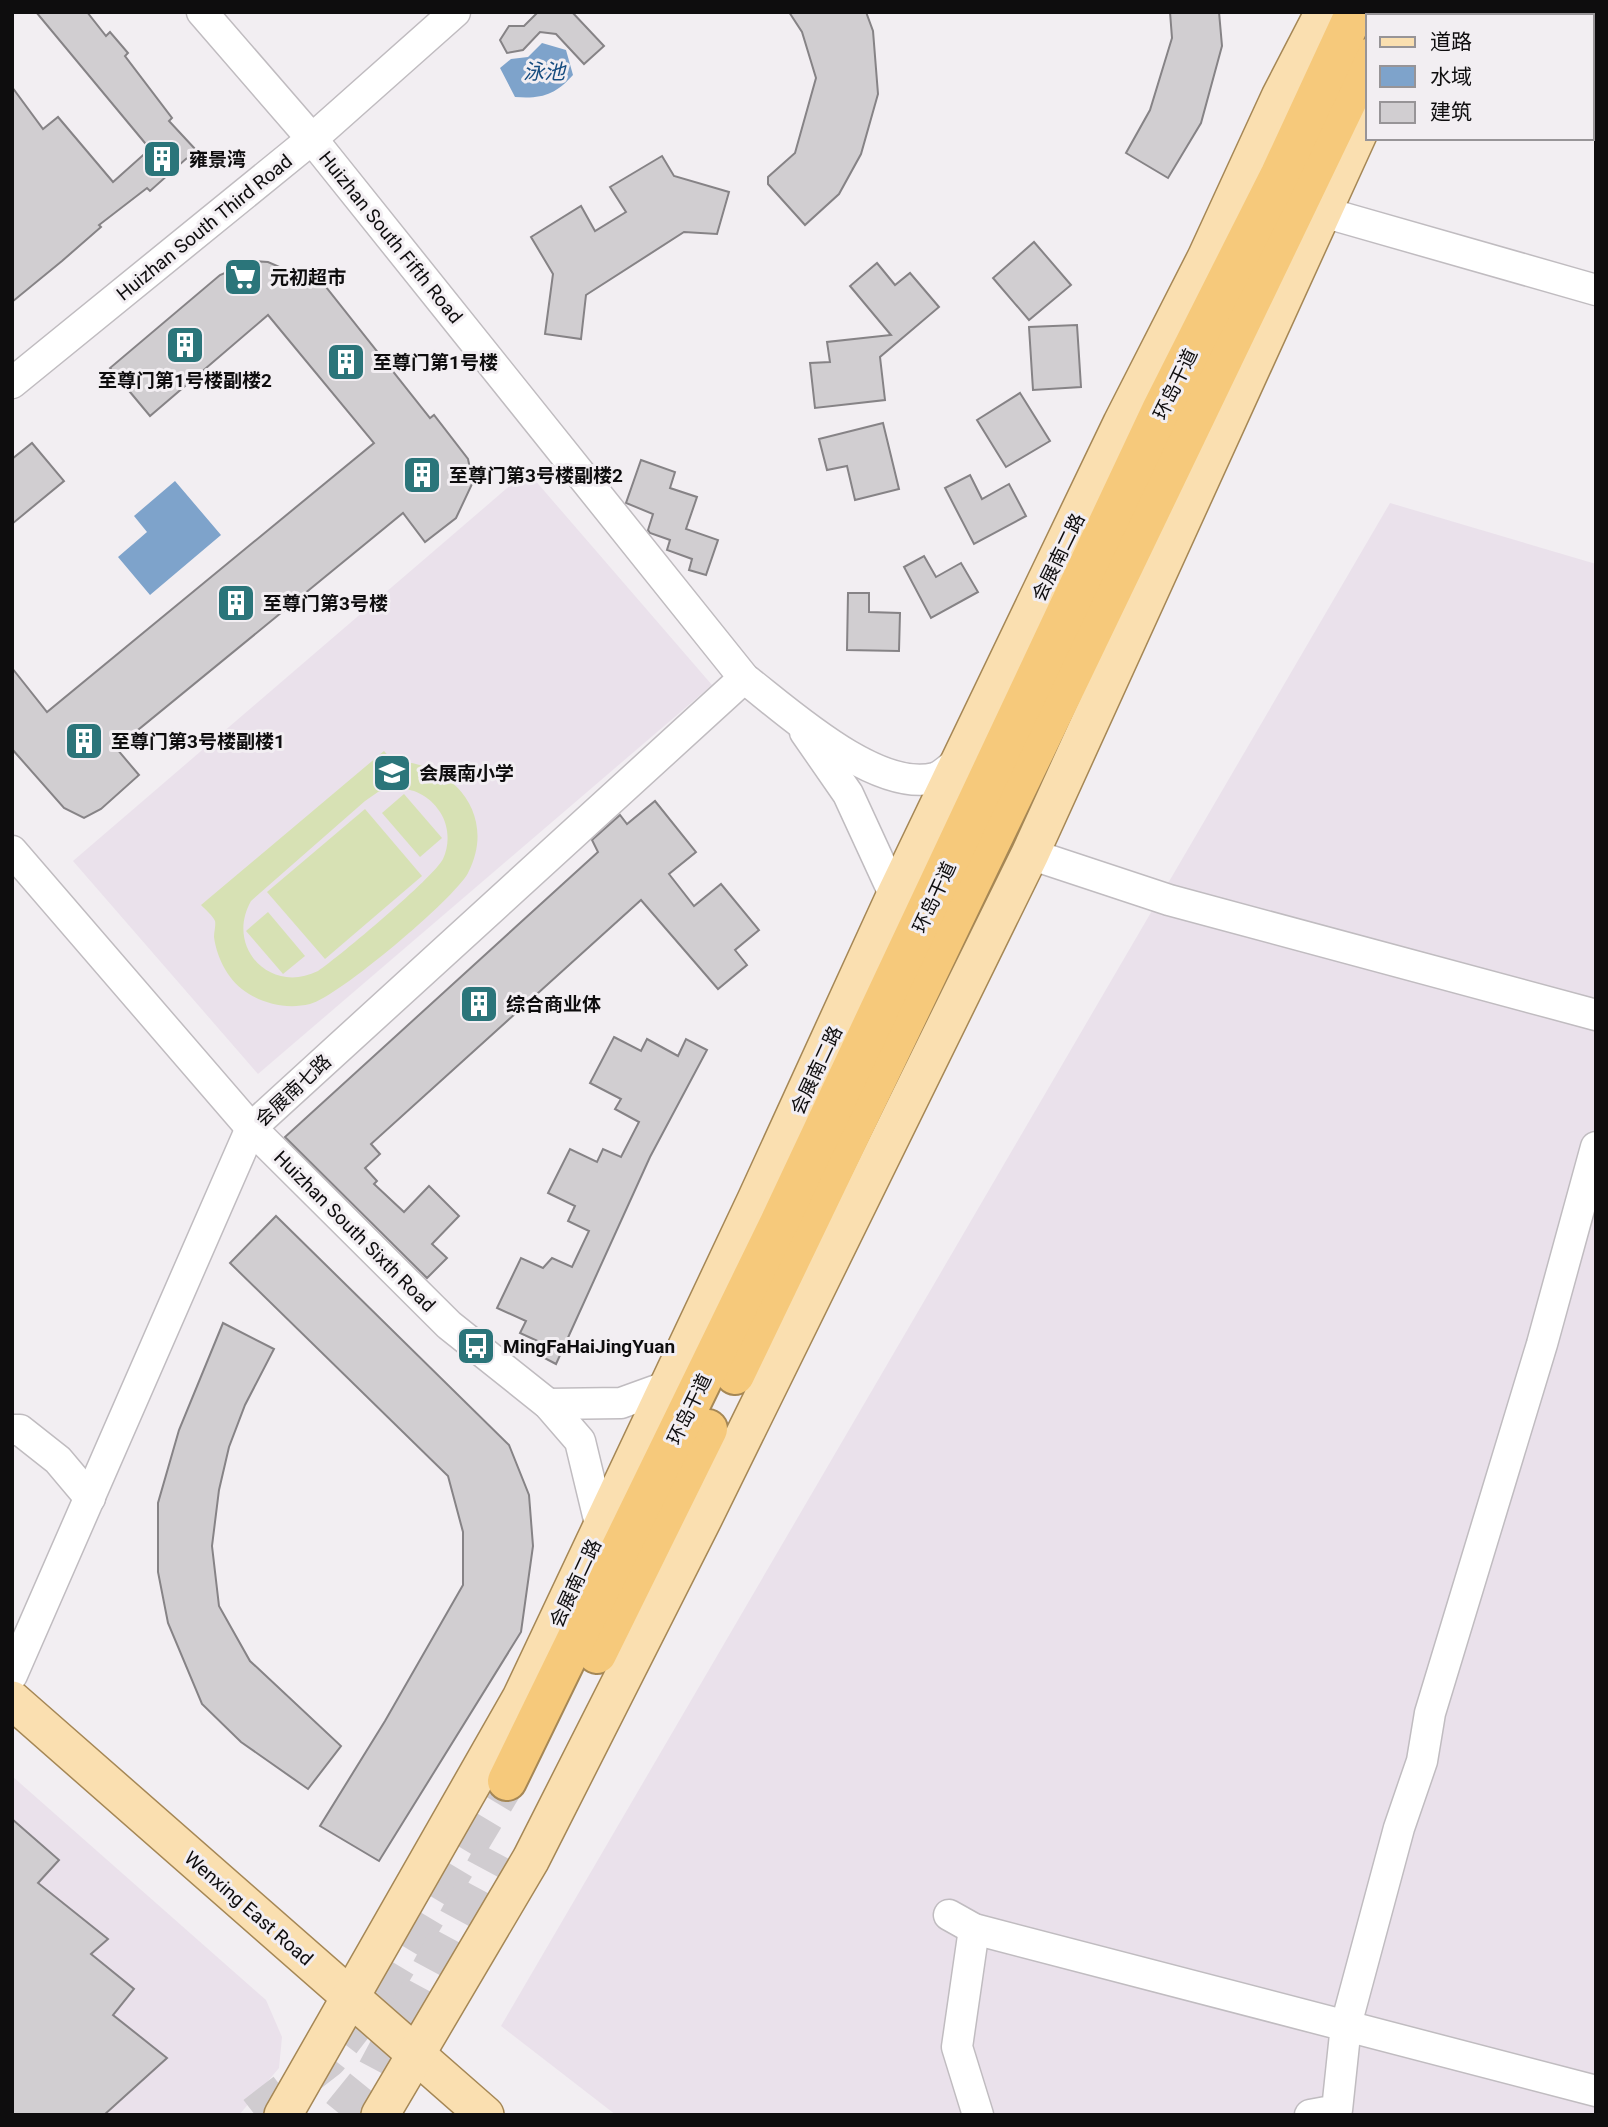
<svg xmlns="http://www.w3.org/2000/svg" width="1608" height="2127" font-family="Roboto,'Noto Sans SC',sans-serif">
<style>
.built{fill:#eae1eb}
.garden{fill:#d7e1b4;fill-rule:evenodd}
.water{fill:#7ea3cb}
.building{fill:#d1ced1;stroke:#868386;stroke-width:2}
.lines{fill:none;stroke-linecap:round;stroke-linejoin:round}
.highway-tunnel{stroke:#d0ccd0;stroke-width:38;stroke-dasharray:38 19;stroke-linecap:butt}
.minor-casing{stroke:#c0bcc0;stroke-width:33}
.major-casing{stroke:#a58755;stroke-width:40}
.highway-casing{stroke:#a58755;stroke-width:42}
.minor{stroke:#fff;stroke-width:30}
.major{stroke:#fadfb0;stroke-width:37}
.highway{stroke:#f6c97b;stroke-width:38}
.labels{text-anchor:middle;stroke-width:6;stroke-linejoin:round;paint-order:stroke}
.poi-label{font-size:19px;font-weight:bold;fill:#0e0d0e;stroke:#f2eef2;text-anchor:start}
.street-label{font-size:19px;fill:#0e0d0e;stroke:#f2eef2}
.water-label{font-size:21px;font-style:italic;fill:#164c7f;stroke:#f2eef2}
</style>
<rect width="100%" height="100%" fill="#f2eef2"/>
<g class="built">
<path d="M527,471L712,685L258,1074L73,861Z"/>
<path d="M1390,503L1596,564V2115H616L501,2026Z"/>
<path d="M12,1776L266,2000L282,2037L279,2068L239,2115H12Z"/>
</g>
<g class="garden">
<path d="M384,751L393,761C453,762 498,815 468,873C454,899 338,997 310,1004C289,1009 267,1005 249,994C229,982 217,959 214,937C214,932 216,925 215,921C213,916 205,909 201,905ZM394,788C413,788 429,795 440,812C449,826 450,844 443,859C434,877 339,957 318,971C270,995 225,947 251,901L365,801L378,792Z"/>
<path d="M404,794L442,838L420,857L382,813Z"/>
<path d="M365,809L422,876L325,959L267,892Z"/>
<path d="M268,912L305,956L283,974L246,931Z"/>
</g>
<g class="water">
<path d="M542,43L566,50L573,75C555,95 542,99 515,97L500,68L511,59L528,57Z"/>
<path d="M175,481L221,535L150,595L118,557L147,532L134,516Z"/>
</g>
<g class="building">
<path d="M36,12H87L106,36L110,32L128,53L125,56L172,118L169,121L196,150L150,191L147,188L99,225L101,227L62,261L12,302V87L43,129L58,117L113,182L150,149Z"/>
<path d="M538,12H572L604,46L584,64L556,34L540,32L523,50L507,53L500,40L509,26H524Z"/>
<path d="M789,12H866L873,31L878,94L861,154L839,194L805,225L768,184V177L795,153L816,78L802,32Z"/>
<path d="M1170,12H1219L1222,46L1201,123L1168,178L1126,153L1150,110L1172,38Z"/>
<path d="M662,156L674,176L729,192L717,234L684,232L586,295L581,339L545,334L553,274L531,237L581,206L595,231L626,212L610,187Z"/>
<path d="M1034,242L1071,285L1029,320L993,278Z"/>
<path d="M252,261L268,262L289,271L301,282L314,272L430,418L434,415L468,459L473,482L456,518L425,542L403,513L116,748L139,775L101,809L84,818L64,808L12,749V668L47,712L374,443L268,315L150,416L110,368L220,275Z"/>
<path d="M877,263L895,285L910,273L939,307L880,357L885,400L815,408L810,363L830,362L827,342L891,335L850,286Z"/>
<path d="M1077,325L1081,387L1033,390L1029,327Z"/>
<path d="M1020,393L1050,441L1006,467L977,420Z"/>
<path d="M883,423L899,489L855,500L847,466L827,470L819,439Z"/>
<path d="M32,443L64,481L12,524V459Z"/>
<path d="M641,460L675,472L670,488L697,497L686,529L718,540L706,575L689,570L692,559L667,550L670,540L650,533L648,530L653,514L626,503Z"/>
<path d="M970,475L982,499L1009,484L1026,516L974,544L945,488Z"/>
<path d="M924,556L936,577L961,563L978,592L931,618L904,567Z"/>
<path d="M848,593H869V612L900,613L899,651L847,650Z"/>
<path d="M655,801L696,852L669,874L694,906L721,884L759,930L735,950L747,965L718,989L641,900L371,1144L380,1154L365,1168L377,1181L374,1184L404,1212L429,1186L459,1216L432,1244L447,1258L427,1278L285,1137L598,852L592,840L620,815L627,824Z"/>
<path d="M614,1037L641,1051L647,1039L678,1056L686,1039L707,1050L650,1157L556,1364L537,1354L542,1343L520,1333L526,1321L497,1308L521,1258L543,1268L552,1258L572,1267L589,1231L568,1221L575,1206L548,1193L570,1149L597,1162L603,1149L621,1157L639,1122L615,1109L621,1099L590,1083Z"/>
<path d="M276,1216L509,1445L529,1495L533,1546L521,1632L379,1861L320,1826L385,1721L463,1585V1532L448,1476L230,1263Z"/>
<path d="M223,1323L274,1349L245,1405L229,1447L219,1490L212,1546L219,1606L250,1661L341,1746L308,1789L241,1742L202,1704L168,1623L158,1572V1503L179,1430Z"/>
<path d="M12,1819L59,1860L38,1883L108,1939L91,1954L134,1989L113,2015L167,2058L104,2115H12Z"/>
</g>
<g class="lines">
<g class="highway-tunnel">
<path d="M255,2115L328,2059L385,1985L507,1781"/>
<path d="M341,2115L375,2073L494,1851"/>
</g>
<defs>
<g id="minor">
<path d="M202,12L312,139L744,678C788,712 876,793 935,778C944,775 953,765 961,759"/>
<path d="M1323,212L1596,290"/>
<path d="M12,383L312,139L455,12"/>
<path d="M805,732L848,794L895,896"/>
<path d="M12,851L251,1128L449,1325L548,1404L580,1441L601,1528"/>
<path d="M1030,854L1169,900L1596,1015"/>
<path d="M548,1404L621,1403L668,1386"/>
<path d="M12,1430H20L58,1460L90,1498"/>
<path d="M12,1675L251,1128L744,678"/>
<path d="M949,1915L974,1929L1596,2091"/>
<path d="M974,1929L957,2047L978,2115"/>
<path d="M1310,2115L1337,2110L1346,2025L1399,1828L1422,1761L1430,1713L1542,1344L1596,1147"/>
</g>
<g id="major">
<path d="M1416,16L1418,12"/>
<path d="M12,1700L485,2115"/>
<path d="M283,2115L521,1698L756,1200L895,896L1122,423L1206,258L1280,97L1324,12"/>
<path d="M380,2115L531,1859L702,1521L1030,854L1368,112"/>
</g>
<g id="highway">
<path d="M1391,16L1393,12"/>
<path d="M735,1375L1368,58"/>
<path d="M597,1654L708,1429"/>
<path d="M507,1781L779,1223L1161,410L1280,174L1355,12"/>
</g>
</defs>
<use href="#minor" class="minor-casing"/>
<use href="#major" class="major-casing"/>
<use href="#highway" class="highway-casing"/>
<use href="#minor" class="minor"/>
<use href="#major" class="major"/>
<use href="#highway" class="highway"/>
</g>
<defs>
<symbol id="building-square" viewBox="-11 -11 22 22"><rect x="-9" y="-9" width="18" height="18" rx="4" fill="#2b757a" stroke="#f2eef2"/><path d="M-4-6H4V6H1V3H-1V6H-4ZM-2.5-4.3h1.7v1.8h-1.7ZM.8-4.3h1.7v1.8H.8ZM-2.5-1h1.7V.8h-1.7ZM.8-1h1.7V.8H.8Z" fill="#fff"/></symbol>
<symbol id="supermarket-square" viewBox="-11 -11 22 22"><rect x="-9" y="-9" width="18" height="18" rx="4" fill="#2b757a" stroke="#f2eef2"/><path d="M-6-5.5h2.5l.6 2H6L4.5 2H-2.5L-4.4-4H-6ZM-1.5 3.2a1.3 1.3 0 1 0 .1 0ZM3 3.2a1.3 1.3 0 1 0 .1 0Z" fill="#fff"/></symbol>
<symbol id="school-square" viewBox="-11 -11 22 22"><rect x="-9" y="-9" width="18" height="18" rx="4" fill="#2b757a" stroke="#f2eef2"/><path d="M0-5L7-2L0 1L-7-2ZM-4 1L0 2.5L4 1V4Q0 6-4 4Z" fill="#fff"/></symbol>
<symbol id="bus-square" viewBox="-11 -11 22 22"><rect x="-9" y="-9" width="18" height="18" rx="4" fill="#2b757a" stroke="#f2eef2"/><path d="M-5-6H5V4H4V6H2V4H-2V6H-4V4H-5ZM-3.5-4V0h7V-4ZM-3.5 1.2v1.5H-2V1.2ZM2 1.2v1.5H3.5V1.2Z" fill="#fff"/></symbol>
</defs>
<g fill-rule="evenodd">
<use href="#building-square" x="140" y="137" width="44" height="44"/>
<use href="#supermarket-square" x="221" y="255" width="44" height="44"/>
<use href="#building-square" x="163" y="323" width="44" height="44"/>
<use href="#building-square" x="324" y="340" width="44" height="44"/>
<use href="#building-square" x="400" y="453" width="44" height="44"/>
<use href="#building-square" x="214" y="581" width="44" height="44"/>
<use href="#building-square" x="62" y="719" width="44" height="44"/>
<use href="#school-square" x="370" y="751" width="44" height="44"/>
<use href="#building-square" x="457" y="982" width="44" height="44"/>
<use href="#bus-square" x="454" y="1324" width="44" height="44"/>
</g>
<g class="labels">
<g class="poi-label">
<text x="189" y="166">雍景湾</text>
<text x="270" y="284">元初超市</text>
<text x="373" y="369">至尊门第1号楼</text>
<text x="185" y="387" text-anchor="middle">至尊门第1号楼副楼2</text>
<text x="449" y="482">至尊门第3号楼副楼2</text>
<text x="263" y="610">至尊门第3号楼</text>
<text x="111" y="748">至尊门第3号楼副楼1</text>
<text x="419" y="780">会展南小学</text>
<text x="506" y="1011">综合商业体</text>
<text x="503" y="1353">MingFaHaiJingYuan</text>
</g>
<g class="street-label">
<text transform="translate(204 227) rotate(-39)" y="7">Huizhan South Third Road</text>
<text transform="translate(391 237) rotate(51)" y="7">Huizhan South Fifth Road</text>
<text transform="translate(1175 384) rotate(-64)" y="7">环岛干道</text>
<text transform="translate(1058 557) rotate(-64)" y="7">会展南二路</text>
<text transform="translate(934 897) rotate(-65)" y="7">环岛干道</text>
<text transform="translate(816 1070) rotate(-65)" y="7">会展南二路</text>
<text transform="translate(293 1090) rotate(-43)" y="7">会展南七路</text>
<text transform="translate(355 1231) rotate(45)" y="7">Huizhan South Sixth Road</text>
<text transform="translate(689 1409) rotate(-64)" y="7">环岛干道</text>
<text transform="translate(575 1583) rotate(-65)" y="7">会展南二路</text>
<text transform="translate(249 1908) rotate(41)" y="7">Wenxing East Road</text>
</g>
<g class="water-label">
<text x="544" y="79">泳池</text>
</g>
</g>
<rect width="1608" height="2127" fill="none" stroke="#0e0d0e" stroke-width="28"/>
<rect x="1366" y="14" width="228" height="126" fill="#f2eef2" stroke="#979497" stroke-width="2"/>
<rect x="1380" y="37" width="35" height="10" fill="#fadfb0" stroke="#979497" stroke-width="2"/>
<text x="1430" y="49" font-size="21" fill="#0e0d0e">道路</text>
<rect x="1380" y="66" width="35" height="21" fill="#7ea3cb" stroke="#979497" stroke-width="2"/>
<text x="1430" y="84" font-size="21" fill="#0e0d0e">水域</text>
<rect x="1380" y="102" width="35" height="21" fill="#d1ced1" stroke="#979497" stroke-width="2"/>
<text x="1430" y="119" font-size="21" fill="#0e0d0e">建筑</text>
</svg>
